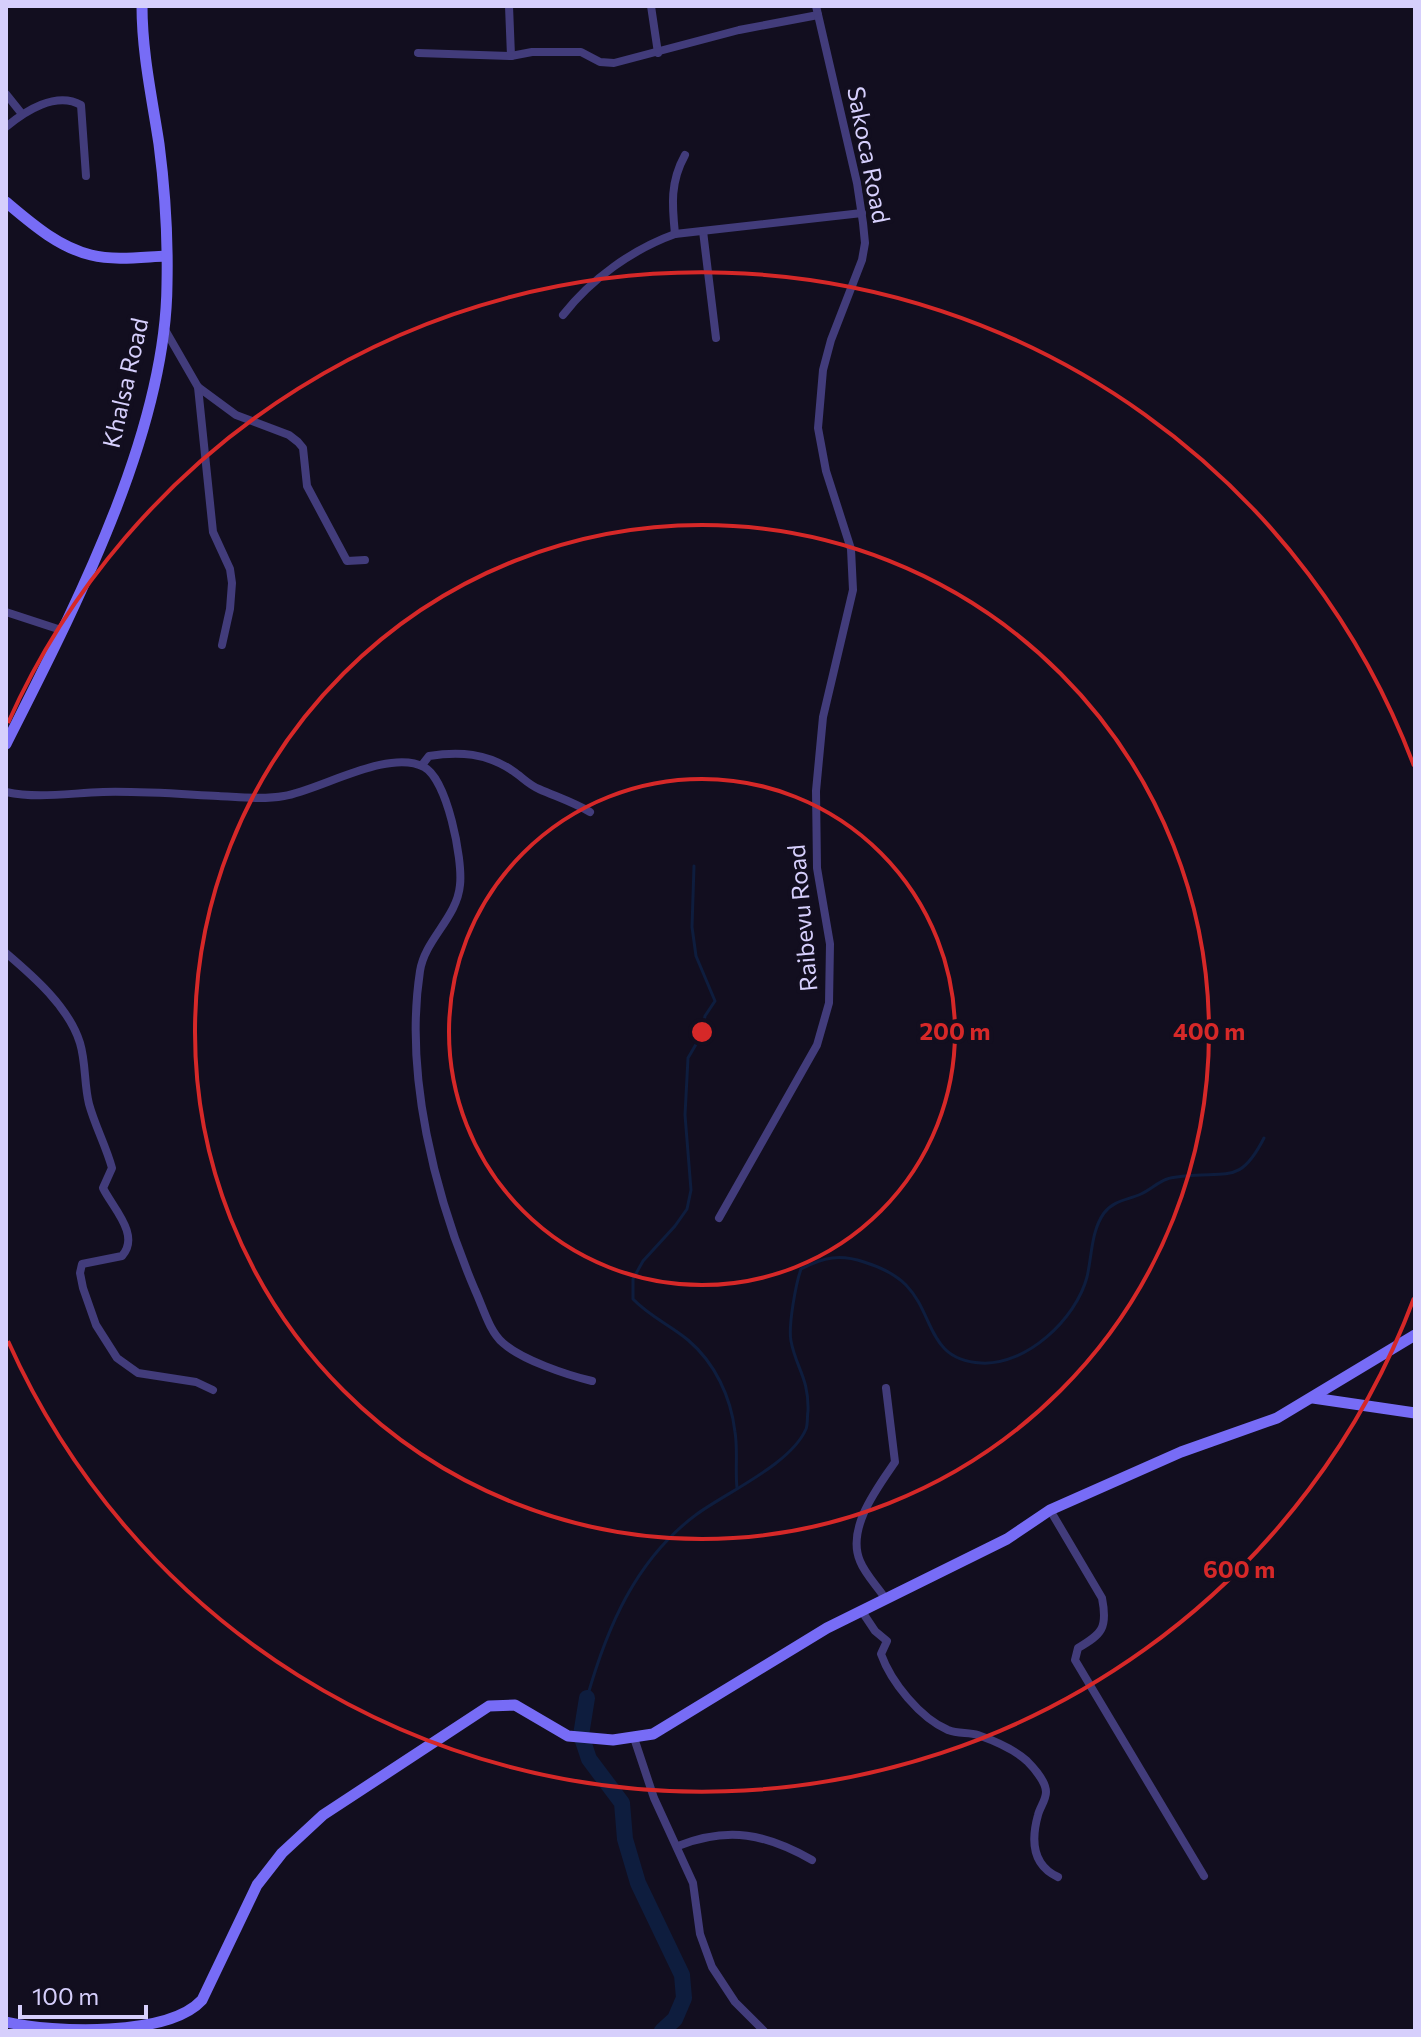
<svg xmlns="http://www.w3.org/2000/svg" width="1421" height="2037" font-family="Commissioner,sans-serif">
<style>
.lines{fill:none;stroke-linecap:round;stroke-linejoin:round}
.stream{stroke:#0e1d3e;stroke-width:3}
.river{stroke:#0e1d3e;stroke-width:16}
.street{stroke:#423c7b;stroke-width:8}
.secondary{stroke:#776cf6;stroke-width:11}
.ring{fill:none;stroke:#d62828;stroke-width:4}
.labels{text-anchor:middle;stroke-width:8;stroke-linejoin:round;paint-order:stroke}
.street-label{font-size:24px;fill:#d6cffc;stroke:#120e1f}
.centre{fill:#d62828;stroke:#120e1f;stroke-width:4}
.ring-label{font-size:24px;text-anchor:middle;font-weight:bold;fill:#d62828;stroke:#120e1f;stroke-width:8;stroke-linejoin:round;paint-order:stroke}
</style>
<rect width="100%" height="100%" fill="#120e1f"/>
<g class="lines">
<g class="stream">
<path d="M694,866L692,927L696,956L715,1001L705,1016L702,1034L688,1058L685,1115L691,1190L687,1209L675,1226L643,1261L633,1279V1299C649,1316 670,1325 688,1340C715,1363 731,1397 735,1432C738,1450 735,1469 737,1488"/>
<path d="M587,1698C607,1627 636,1559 697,1514C727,1492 791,1464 806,1429C808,1424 807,1416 808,1411C809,1378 796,1368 791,1341C788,1326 796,1283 801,1269C824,1257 840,1254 864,1262C880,1267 894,1273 906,1285C935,1315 927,1360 981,1363C1026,1366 1076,1319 1087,1277C1092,1256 1091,1231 1104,1213C1114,1200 1128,1200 1141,1194C1150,1190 1158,1182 1167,1179C1172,1177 1179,1177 1185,1176C1230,1172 1241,1183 1264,1138"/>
</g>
<path class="river" d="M587,1698L581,1735L589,1759L622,1803L625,1839L638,1883L682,1975L684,1998L675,2019L662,2031"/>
<g class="street">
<path d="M509,6L511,56"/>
<path d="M651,6L658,53"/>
<path d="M418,53L511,56L532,52H581L600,62L614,63L739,30L818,15"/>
<path d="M6,94L22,114"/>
<path d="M6,127C25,111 56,91 81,105L86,176"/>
<path d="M703,231L716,338"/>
<path d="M675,234C672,205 670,182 685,155"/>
<path d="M563,315C591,279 633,249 675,234L862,213"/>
<path d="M164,328L198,387L236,415L289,435L298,442L303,448L307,486L347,561L365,560"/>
<path d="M198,387L213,532L230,569L232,583L230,609L222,645"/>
<path d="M6,612L61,630"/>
<path d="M422,765L429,756C459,751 487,753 513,771C522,777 529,785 539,789C557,797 573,802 590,812"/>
<path d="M6,792C38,799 70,793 103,792C141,791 179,794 218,796C239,797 262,800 284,796C320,790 389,748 424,767C447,779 463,859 460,885C457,918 425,939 420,971C404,1074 435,1196 475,1290C483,1307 489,1331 503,1343C522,1360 567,1375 592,1381"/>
<path d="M6,953C33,976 69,1007 80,1043C86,1063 84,1084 89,1104C95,1126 106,1146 112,1168L103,1188C112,1207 141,1235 122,1256L82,1264L80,1273L83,1288L96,1325L117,1358L138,1373L196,1382L213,1390"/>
<path d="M719,1218L817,1045L829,1003L830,944L817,868L816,791L823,717L853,590L851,549L826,471L818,428L823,370L831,340L862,260L865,243L863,223L857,183L816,6"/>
<path d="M1050,1510L1102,1598C1108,1628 1102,1634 1078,1648L1075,1660L1204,1876"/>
<path d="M885,1598C877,1586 865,1574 860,1561C846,1528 878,1487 895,1462L886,1388"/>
<path d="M861,1610L875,1631L887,1641L881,1654C891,1682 920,1718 948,1730C958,1734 969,1732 978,1735C995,1741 1014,1749 1027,1761C1034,1768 1046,1782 1046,1792C1046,1800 1040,1807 1038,1815C1031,1840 1032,1865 1058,1877"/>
<path d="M634,1738L654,1798L693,1883L700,1934L712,1967L735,2002L764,2031"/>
<path d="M678,1846C729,1826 766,1834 812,1860"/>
</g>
<g class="secondary">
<path d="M6,202C31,223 58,247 91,255C115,261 142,257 166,256"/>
<path d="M6,744C73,611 166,434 167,284C168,238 165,190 159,144C152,98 142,53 142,6"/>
<path d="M1313,1398L1415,1413"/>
<path d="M6,2022C54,2033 168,2037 202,2000L257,1885L282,1853L323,1815L489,1706L515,1705L568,1736L613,1740L653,1734L827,1628L1007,1539L1050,1510L1181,1452L1277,1418L1415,1335"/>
</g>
</g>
<g class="ring">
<circle cx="702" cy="1032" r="253"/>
<circle cx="702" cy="1032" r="507"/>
<path d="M1414 1298A760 760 0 0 1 8 1341M8 723A760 760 0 0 1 1414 766"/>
</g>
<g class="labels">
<g class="street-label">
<text transform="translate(868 155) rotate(79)" y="8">Sakoca Road</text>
<text transform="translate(126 383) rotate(-77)" y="8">Khalsa Road</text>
<text transform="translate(803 918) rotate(-95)" y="8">Raibevu Road</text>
</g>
</g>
<circle cx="702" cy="1032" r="12" class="centre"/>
<g class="ring-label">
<text x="955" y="1040">200 m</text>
<text x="1209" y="1040">400 m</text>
<text x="1239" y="1578">600 m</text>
</g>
<rect width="1421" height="2037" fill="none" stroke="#d6cffc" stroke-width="16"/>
<path d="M20 2005v12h126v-12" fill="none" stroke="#d6cffc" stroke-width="4"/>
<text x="32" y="2005" font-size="24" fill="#d6cffc" stroke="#120e1f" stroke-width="6" paint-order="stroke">100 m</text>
</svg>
